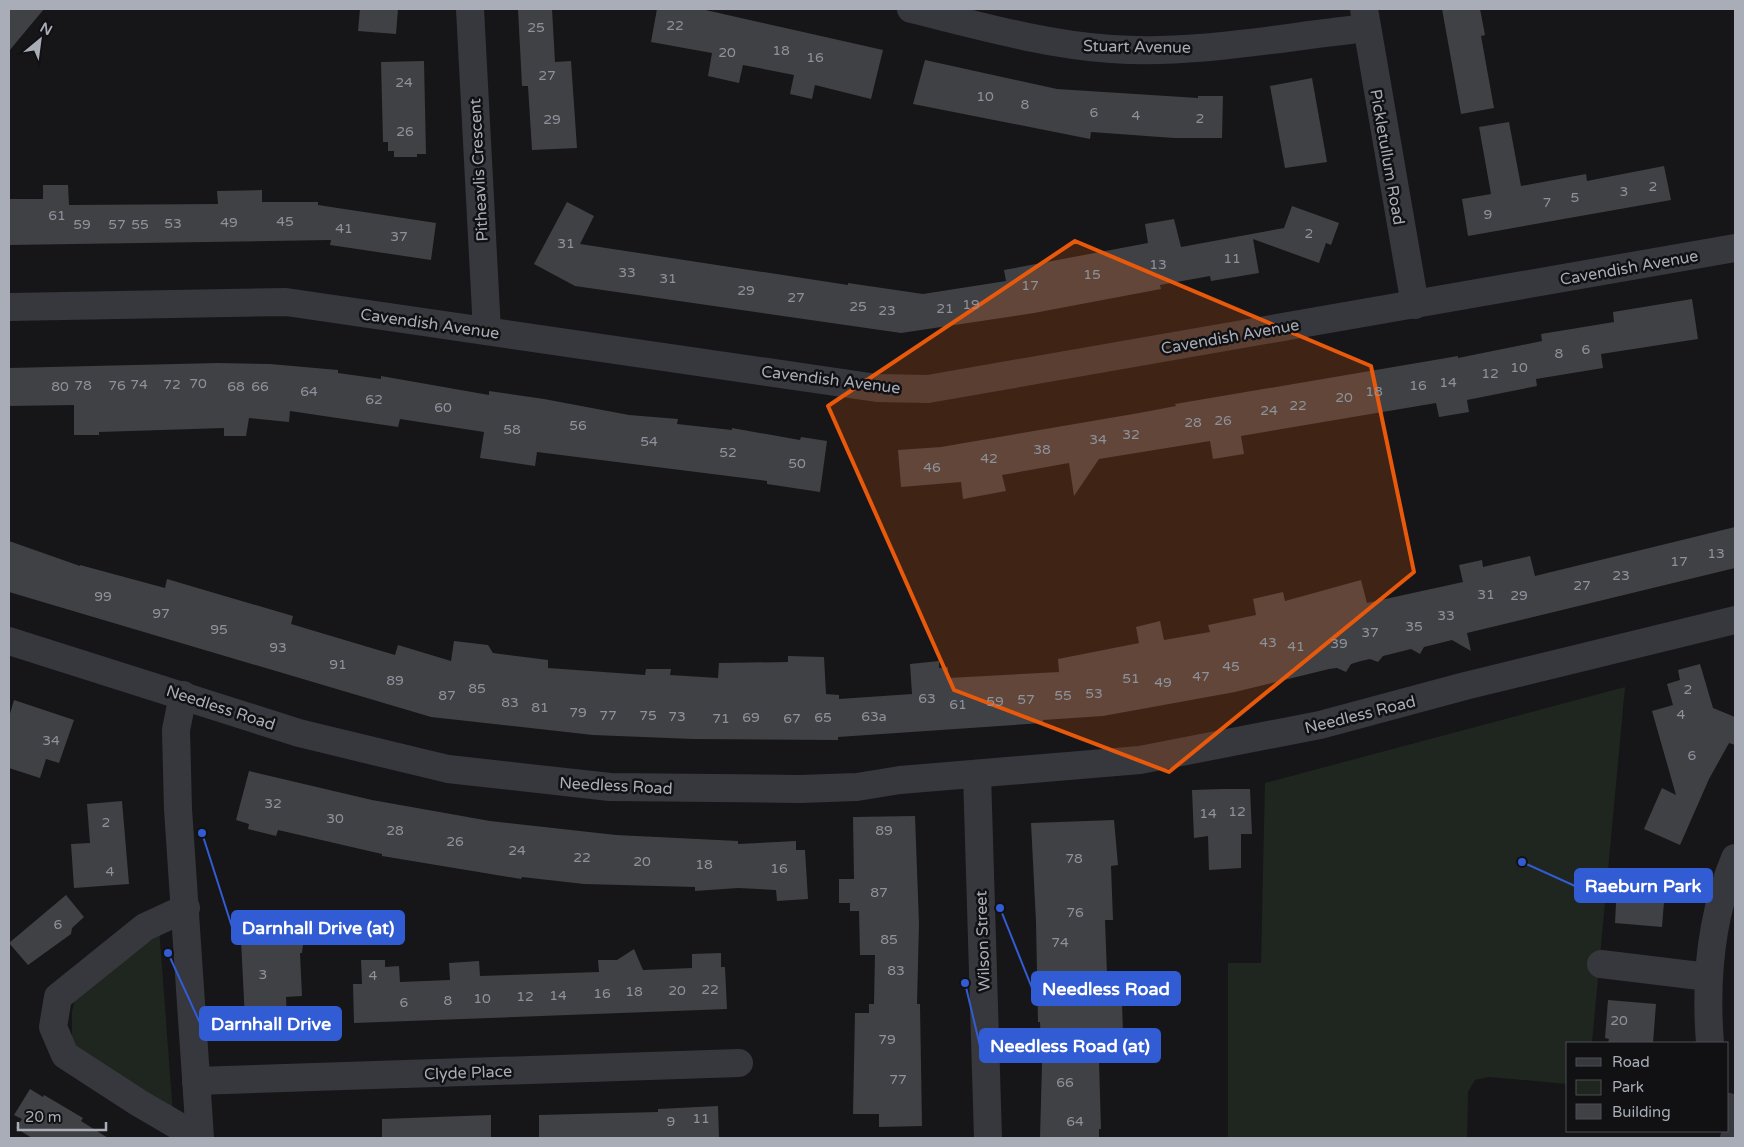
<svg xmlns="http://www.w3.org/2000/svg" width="1744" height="1147" font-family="'Varela Round',sans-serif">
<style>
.green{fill:#1e261f}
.building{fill:#404145}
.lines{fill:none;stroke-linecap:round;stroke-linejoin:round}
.minor{stroke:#37383d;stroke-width:28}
.marked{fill:#e8590c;fill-opacity:0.2;stroke:#e8590c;stroke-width:4;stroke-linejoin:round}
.labels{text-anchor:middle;stroke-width:5;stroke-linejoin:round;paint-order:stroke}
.number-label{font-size:14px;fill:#8e929b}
.street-label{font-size:16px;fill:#a8adb8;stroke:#111113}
.leader{fill:none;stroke:#325cd3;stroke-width:2}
.callout-dot{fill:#325cd3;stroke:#111113;stroke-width:2}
.callout{fill:#325cd3;stroke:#325cd3;stroke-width:2}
.callout-label{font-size:18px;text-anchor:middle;font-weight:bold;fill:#fff}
</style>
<rect width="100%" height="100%" fill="#161618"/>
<g class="green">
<path d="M1625,687L1592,1043H1568V1084L1489,1077L1475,1080L1468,1092L1467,1138H1228V963H1261L1265,783Z"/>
<path d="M159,927L173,1114L83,1057L72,1039V1011L76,995Z"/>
</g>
<g class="building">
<path d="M9,9H44L9,51Z"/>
<path d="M360,9H398L396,34L358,31Z"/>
<path d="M518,9H552L555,62L571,61L577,148L532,150L528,86H522Z"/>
<path d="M657,9H701L883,50L871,99L815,85L812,99L790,94L794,75L743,65L739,83L708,76L712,53L651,42Z"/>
<path d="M1442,9H1480L1485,35L1481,36L1494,108L1461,114Z"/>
<path d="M925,60L1057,89L1198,98V96H1223L1222,138H1174L1091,132L1090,139L913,104Z"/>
<path d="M424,61L426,154H417V157H394V151H388V142H383L381,62Z"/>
<path d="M1312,78L1327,162L1285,168L1270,86Z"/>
<path d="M1509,122L1521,186L1586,174L1587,181L1664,166L1671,200L1468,236L1462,199L1491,194L1479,127Z"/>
<path d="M43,185H68L69,205L218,204L217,191L262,190V202H318V205L436,223L431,260L330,245L331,240L9,245V199H43Z"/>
<path d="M567,202L594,216L580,244L848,285V283L923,294L1006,281L1004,270L1148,243L1145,224L1174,219L1181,247L1284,228L1292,206L1339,223L1331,245L1326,243L1319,263L1253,239L1259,273L1211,281L1210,276L1160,285L1161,289L1034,313L901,333L575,286L534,264Z"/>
<path d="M1692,299L1698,339L1601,354L1603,368L1536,379L1537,386L1467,400L1469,412L1439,417L1436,403L1241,436L1244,454L1213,459L1210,441L1099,459L1074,496L1069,463L1002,475L1006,491L963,499L961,482L901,487L898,450L941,447L1139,413L1176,406L1175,404L1458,356V358L1542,341L1541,334L1614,322L1613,312Z"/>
<path d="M218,363L270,364L338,370V373L381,379V376L489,395V391L544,399L629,415L678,419L677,424L732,430V428L800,440L801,437L827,441L820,492L767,484V481L537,452L535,466L480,458L484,432L400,419L398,427L290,411L289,422L249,418L246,436H224V428L99,432V435H74V405L9,406V368Z"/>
<path d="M1735,527V568L1467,633L1471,651L1452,640L1424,647L1420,654L1411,649L1383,656L1378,662L1370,659L1361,661L1351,664L1346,672L1337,668L1329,669L1235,692L1103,716L1043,720V723L838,737V740L693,739L593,735L431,717L9,592V541L80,566V565L165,588L167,579L293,616L291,624L395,655L398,645L451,661L454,641L488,645L493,653L548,660V668L645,675L646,669H671L670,675L718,678L719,663L788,662V656L824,657L826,694L839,695V699L912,694L910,664L939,661V668L948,667V678L1059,672L1058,659L1139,643L1136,627L1160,621L1164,640L1210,632L1208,625L1256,615L1253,599L1283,592L1285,601L1361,580L1367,603L1463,582L1459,565L1482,560L1483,567L1530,556L1535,576Z"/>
<path d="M1700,664L1713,708L1735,717V745L1729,743L1709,779L1680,845L1644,829L1662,788L1676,795L1652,711L1673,705L1667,684L1680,680L1678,670Z"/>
<path d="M14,700L74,720L59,763L46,759L40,778L9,768V717Z"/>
<path d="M249,771L372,800L490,821L616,835L738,841V844L796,841V850H805L808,899L777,901L776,890L738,888L695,891V887L584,884L522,877L521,879L382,856V854L278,830L276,836L248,829L249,824L236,820Z"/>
<path d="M1222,789H1250L1252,834H1241V868L1209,870L1208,836L1194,838L1192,790Z"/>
<path d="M122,801L129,884L74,888L71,844L90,843L87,804Z"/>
<path d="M915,816L919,923L917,1004H920L922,1126L879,1127V1114H853L855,1013H869V1004H874L875,955H860L859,911H850V903H839V879H854L853,817Z"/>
<path d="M1114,820L1118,865L1111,866L1113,920H1105L1107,975H1121L1124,1061L1099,1062L1101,1129H1099V1138H1040L1042,1064L1040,1022H1038L1036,922L1031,823Z"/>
<path d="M1617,885L1665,889L1662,927L1615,923Z"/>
<path d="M66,895L84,917L72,928L71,934L28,965L9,943Z"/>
<path d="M306,919L302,953H300L302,996L286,997L287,1018L245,1020L240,920Z"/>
<path d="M634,949L643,970L692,968V954L721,953V967H725L727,1009L354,1023L353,984H362L361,960H385V967L399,966L400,982L450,980L449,963L479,961L480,976L599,972L598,960H617Z"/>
<path d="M1608,1000L1656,1004L1653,1043H1608L1609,1039L1605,1038Z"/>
<path d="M30,1089L43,1097L44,1095L83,1118L81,1121L108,1138H32L16,1128L22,1119L14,1115Z"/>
<path d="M718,1106L719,1138H539V1115L658,1112V1109Z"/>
<path d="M491,1115V1138H382V1119Z"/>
</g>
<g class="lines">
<g class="minor">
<path d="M470,9L487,331"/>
<path d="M911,9C977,25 1042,44 1111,49C1197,55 1281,37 1367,28"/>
<path d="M1364,9L1415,305"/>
<path d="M9,307L286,302L877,388L928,389L1735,248"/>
<path d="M9,641L299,733L448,769L610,787L800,789L857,787L900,780L1140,760L1320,725L1465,686L1735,620"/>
<path d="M183,695L176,730L178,809L200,1138"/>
<path d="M977,774L988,1138"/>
<path d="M186,908L145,927L58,997L53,1027L65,1055L139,1103L199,1138"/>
<path d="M1601,964L1708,977"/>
<path d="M1710,1043C1705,981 1711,916 1735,858"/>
<path d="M196,1081L739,1063"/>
<path d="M1728,1107L1735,1116"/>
<path d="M1734,1138L1735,1136"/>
</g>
</g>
<path class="marked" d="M1075,241L1371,366L1414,572L1169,772L954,690L828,406Z"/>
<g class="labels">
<g class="number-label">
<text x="675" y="30">22</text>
<text x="536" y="32">25</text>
<text x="781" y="55">18</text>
<text x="727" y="57">20</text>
<text x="815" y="62">16</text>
<text x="547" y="80">27</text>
<text x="404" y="87">24</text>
<text x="985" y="101">10</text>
<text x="1025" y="109">8</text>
<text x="1094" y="117">6</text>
<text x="1136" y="120">4</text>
<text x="1200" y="123">2</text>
<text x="552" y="124">29</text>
<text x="405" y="136">26</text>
<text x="1653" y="191">2</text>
<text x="1624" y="196">3</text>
<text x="1575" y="202">5</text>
<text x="1547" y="207">7</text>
<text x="1488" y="219">9</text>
<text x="57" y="220">61</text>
<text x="285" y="226">45</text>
<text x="229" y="227">49</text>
<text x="173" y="228">53</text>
<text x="82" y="229">59</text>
<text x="117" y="229">57</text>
<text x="140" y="229">55</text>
<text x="344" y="233">41</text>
<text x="1309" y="238">2</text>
<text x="399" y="241">37</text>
<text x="566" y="248">31</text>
<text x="1232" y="263">11</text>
<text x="1158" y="269">13</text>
<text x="627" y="277">33</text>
<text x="1092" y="279">15</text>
<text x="668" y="283">31</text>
<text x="1030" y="290">17</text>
<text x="746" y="295">29</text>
<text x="796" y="302">27</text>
<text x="971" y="309">19</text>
<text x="858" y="311">25</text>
<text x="945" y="313">21</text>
<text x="887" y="315">23</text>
<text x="1586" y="354">6</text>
<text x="1559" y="358">8</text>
<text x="1519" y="372">10</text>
<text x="1490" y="378">12</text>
<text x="1448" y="387">14</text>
<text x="198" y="388">70</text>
<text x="139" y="389">74</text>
<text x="172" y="389">72</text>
<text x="83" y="390">78</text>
<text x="117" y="390">76</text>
<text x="1418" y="390">16</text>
<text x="60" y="391">80</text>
<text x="236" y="391">68</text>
<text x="260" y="391">66</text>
<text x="309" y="396">64</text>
<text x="1374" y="396">18</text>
<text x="1344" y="402">20</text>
<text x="374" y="404">62</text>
<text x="1298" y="410">22</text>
<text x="443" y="412">60</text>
<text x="1269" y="415">24</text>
<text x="1223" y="425">26</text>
<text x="1193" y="427">28</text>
<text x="578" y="430">56</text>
<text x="512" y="434">58</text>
<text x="1131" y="439">32</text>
<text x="1098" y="444">34</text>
<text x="649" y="446">54</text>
<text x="1042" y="454">38</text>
<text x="728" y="457">52</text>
<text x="989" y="463">42</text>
<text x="797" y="468">50</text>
<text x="932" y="472">46</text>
<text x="1716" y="558">13</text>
<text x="1679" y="566">17</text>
<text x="1621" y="580">23</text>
<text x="1582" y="590">27</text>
<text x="1486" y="599">31</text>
<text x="1519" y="600">29</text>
<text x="103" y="601">99</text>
<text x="161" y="618">97</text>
<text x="1446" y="620">33</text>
<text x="1414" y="631">35</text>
<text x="219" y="634">95</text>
<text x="1370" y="637">37</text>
<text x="1268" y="647">43</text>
<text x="1339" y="648">39</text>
<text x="1296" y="651">41</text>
<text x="278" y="652">93</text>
<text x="338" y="669">91</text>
<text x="1231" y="671">45</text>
<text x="1201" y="681">47</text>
<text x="1131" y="683">51</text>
<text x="395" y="685">89</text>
<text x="1163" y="687">49</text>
<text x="477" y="693">85</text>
<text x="1688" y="694">2</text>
<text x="1094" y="698">53</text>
<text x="447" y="700">87</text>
<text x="1063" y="700">55</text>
<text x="927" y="703">63</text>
<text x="1026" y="704">57</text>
<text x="995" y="706">59</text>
<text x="510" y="707">83</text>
<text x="958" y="709">61</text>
<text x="540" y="712">81</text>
<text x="578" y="717">79</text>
<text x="1681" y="719">4</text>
<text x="608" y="720">77</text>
<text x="648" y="720">75</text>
<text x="677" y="721">73</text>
<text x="874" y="721">63a</text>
<text x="751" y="722">69</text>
<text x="823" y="722">65</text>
<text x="721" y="723">71</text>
<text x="792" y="723">67</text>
<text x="51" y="745">34</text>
<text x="1692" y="760">6</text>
<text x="273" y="808">32</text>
<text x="1237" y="816">12</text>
<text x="1208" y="818">14</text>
<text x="335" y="823">30</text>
<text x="106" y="827">2</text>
<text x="395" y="835">28</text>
<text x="884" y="835">89</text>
<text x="455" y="846">26</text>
<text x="517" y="855">24</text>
<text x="582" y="862">22</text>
<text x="1074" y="863">78</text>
<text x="642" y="866">20</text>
<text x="704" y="869">18</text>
<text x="779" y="873">16</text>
<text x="110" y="876">4</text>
<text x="879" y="897">87</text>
<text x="1075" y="917">76</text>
<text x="58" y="929">6</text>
<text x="889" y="944">85</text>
<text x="1060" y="947">74</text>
<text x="896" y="975">83</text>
<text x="263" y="979">3</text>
<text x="373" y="980">4</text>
<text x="710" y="994">22</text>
<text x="677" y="995">20</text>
<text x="634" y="996">18</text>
<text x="602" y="998">16</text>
<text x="558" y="1000">14</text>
<text x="525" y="1001">12</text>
<text x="482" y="1003">10</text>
<text x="448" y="1005">8</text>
<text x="404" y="1007">6</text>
<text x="1619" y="1025">20</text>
<text x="887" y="1044">79</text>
<text x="898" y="1084">77</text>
<text x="1065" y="1087">66</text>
<text x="701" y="1123">11</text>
<text x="671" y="1126">9</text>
<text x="1075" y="1126">64</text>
</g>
<g class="street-label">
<text transform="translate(1137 46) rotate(1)" y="6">Stuart Avenue</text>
<text transform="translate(1388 157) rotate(80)" y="6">Pickletullum Road</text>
<text transform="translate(478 170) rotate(-93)" y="6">Pitheavlis Crescent</text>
<text transform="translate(1629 267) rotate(-10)" y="6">Cavendish Avenue</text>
<text transform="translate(430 323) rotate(8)" y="6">Cavendish Avenue</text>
<text transform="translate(1230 336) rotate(-10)" y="6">Cavendish Avenue</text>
<text transform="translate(831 379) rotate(7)" y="6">Cavendish Avenue</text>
<text transform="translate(221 707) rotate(18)" y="6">Needless Road</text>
<text transform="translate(1360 714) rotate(-14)" y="6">Needless Road</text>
<text transform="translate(616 785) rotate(3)" y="6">Needless Road</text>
<text transform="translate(982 941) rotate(-92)" y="6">Wilson Street</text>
<text transform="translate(468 1072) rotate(-2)" y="6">Clyde Place</text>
</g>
</g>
<path class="leader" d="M1522 862L1575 886M202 833L232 927M1000 908L1032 988M168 953L200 1023M965 983L980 1046"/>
<g class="callout-dot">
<circle cx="1522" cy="862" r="5"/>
<circle cx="202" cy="833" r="5"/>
<circle cx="1000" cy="908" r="5"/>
<circle cx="168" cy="953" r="5"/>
<circle cx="965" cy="983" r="5"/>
</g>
<g class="callout">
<rect x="1575" y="869" width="137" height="33" rx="5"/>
<rect x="232" y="911" width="172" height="33" rx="5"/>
<rect x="1032" y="972" width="148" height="33" rx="5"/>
<rect x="200" y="1007" width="141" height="33" rx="5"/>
<rect x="980" y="1029" width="180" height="33" rx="5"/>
</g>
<g class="callout-label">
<text x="1643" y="892">Raeburn Park</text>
<text x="318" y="934">Darnhall Drive (at)</text>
<text x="1106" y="995">Needless Road</text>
<text x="271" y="1030">Darnhall Drive</text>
<text x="1070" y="1052">Needless Road (at)</text>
</g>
<rect width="1744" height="1147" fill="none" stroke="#a8adb8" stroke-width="20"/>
<rect x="1566" y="1042" width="162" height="90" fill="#111113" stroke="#4d4f55"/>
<rect x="1576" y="1058" width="25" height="8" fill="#37383d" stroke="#4d4f55"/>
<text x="1612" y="1067" font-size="15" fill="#a8adb8">Road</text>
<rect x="1576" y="1080" width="25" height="15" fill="#1e261f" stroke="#4d4f55"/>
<text x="1612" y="1092" font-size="15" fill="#a8adb8">Park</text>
<rect x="1576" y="1104" width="25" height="15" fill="#404145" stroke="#4d4f55"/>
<text x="1612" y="1117" font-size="15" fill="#a8adb8">Building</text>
<g transform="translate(40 40) rotate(29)" stroke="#111113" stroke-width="4" paint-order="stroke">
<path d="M0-4L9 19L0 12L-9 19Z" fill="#a8adb8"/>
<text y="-8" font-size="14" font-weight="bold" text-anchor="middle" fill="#a8adb8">N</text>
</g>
<path d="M18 1122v8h88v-8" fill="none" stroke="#a8adb8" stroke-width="2.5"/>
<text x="25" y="1122" font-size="15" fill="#a8adb8" stroke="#111113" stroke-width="4" paint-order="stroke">20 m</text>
</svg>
